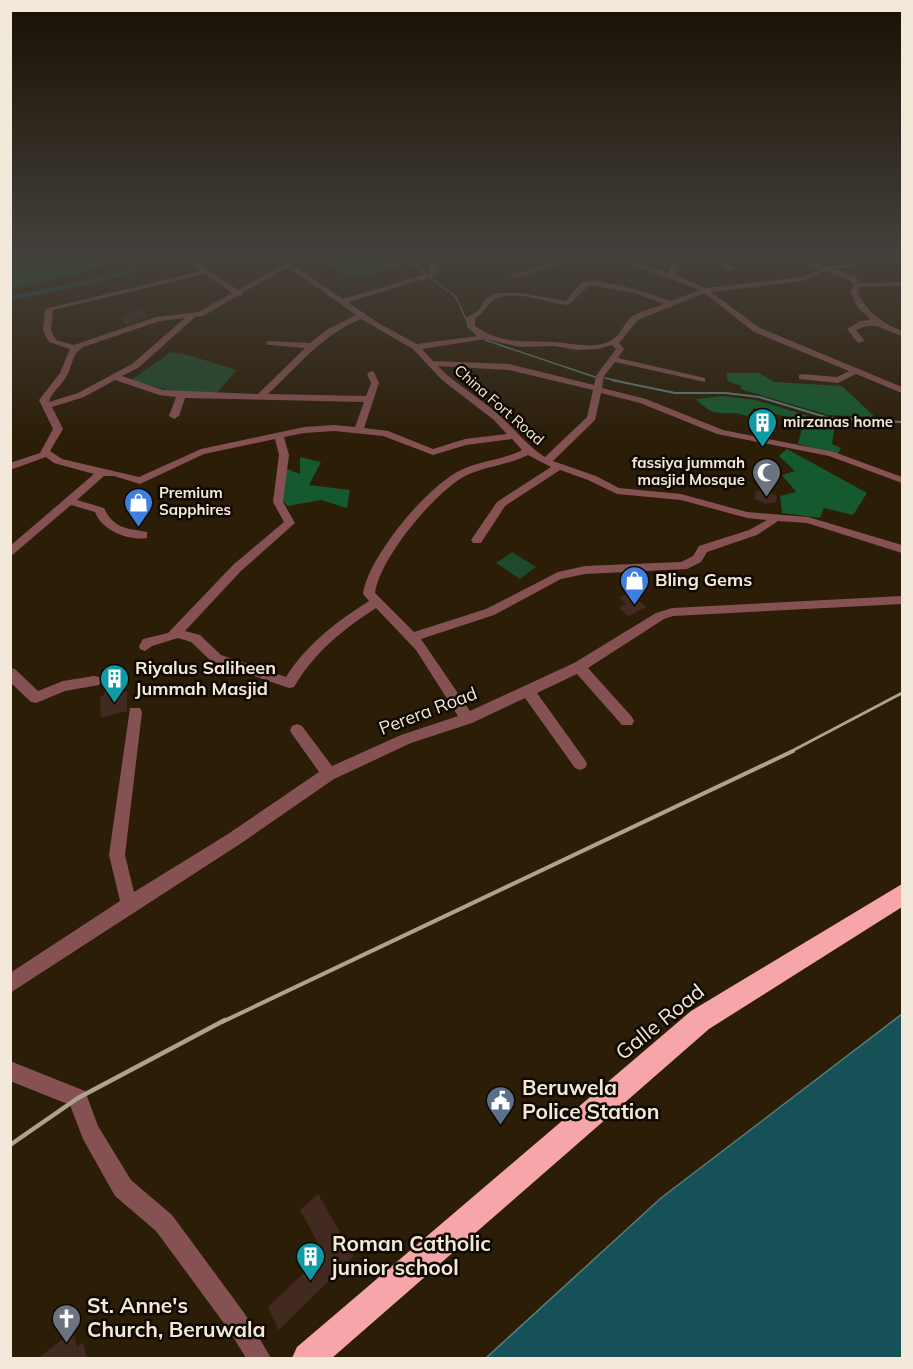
<svg xmlns="http://www.w3.org/2000/svg" width="913" height="1369" font-family="Mulish,sans-serif">
<style>
.green{fill:#1f492c}
.forest{fill:#145a2e}
.water{fill:#165157;stroke:#587f7f;stroke-width:1.5}
.lines{fill:none;stroke-linecap:round;stroke-linejoin:round}
.stream-far1{stroke:#587f7f;stroke-width:1.5}
.stream{stroke:#587f7f;stroke-width:2}
.canal{fill:#165157;fill-rule:evenodd}
.building{fill:#432a20}
.minor{fill:#865153;fill-rule:evenodd}
.highway{fill:#f6a6a8;fill-rule:evenodd}
.rail-far2{stroke:#ada190;stroke-width:3}
.rail-far1{stroke:#ada190;stroke-width:4}
.rail{stroke:#ada190;stroke-width:4.5}
.labels{text-anchor:middle;stroke-width:5;stroke-linejoin:round;paint-order:stroke}
.far-street-label{font-size:15px;fill:#f3e9db;stroke:#0f0902}
.far-poi-label{font-size:15px;font-weight:bold;fill:#f3e9db;stroke:#0f0902;text-anchor:start}
.poi-label{font-size:18px;font-weight:bold;fill:#f3e9db;stroke:#0f0902;text-anchor:start}
.street-label{font-size:18px;fill:#f3e9db;stroke:#0f0902}
.near-street-label{font-size:21px;fill:#f3e9db;stroke:#0f0902}
.near-poi-label{font-size:21px;font-weight:bold;fill:#f3e9db;stroke:#0f0902;text-anchor:start}
</style>
<rect width="100%" height="100%" fill="#2b1d06"/>
<g class="green">
<path d="M171,352L188,355L237,370L216,394L174,392L131,380Z"/>
<path d="M512,552L536,567L520,579L496,563Z"/>
</g>
<g class="forest">
<path d="M51,255H90L102,267L11,289L10,260Z"/>
<path d="M344,255H386L406,266L350,278L329,264L345,258Z"/>
<path d="M726,373H759L774,382L842,386L875,417L828,415L740,389L742,386L728,381Z"/>
<path d="M722,396L756,400L835,424L832,444L841,448L838,454L798,444L802,428L798,426V420L754,408L747,416C724,407 719,423 696,399Z"/>
<path d="M787,449L867,493L853,515L824,508L820,518L782,513L780,496L796,492L782,475L795,471L779,456Z"/>
<path d="M300,457L321,462L309,485L350,490L347,508L321,500L288,506L282,500L287,469L300,474Z"/>
</g>
<path class="water" d="M902,1014V1358H486L661,1198Z"/>
<g class="lines">
<g class="stream-far1">
<path d="M386,255L418,267L425,274"/>
<path d="M429,277L456,297L470,328L479,337"/>
<path d="M485,340L595,377"/>
<path d="M605,378L619,381"/>
</g>
<path class="stream" d="M612,380L675,393H726L759,397L829,418L902,422"/>
<path class="canal" d="M138,267L141,269L140,270L95,283L10,300V296L94,279Z"/>
</g>
<g class="building">
<path d="M140,308L149,316L127,325L120,318Z"/>
<path d="M764,489L777,496L776,502L766,504L755,499V492Z"/>
<path d="M629,593L646,607L629,616L619,608L626,604L619,598Z"/>
<path d="M123,684V692L127,691V711L101,718L100,697L104,696V689Z"/>
<path d="M318,1194L354,1256L279,1330L268,1307L324,1254L300,1210Z"/>
<path d="M73,1331L77,1347L83,1342L87,1359H37Z"/>
</g>
<g class="lines">
<g class="minor">
<path d="M36,255H57L10,261V257Z"/>
<path d="M179,255H186L238,290L286,263H290L343,299L429,273L431,267L419,255H426L438,267L435,276L348,302L378,323L417,344L478,336L467,327V317L479,310L485,299L497,293H520L566,301C571,295 576,287 582,283C597,275 655,295 671,301L700,290L606,255H615L668,273L673,263L691,255H699L678,265L675,275L706,288L802,277L820,270L782,255C797,255 809,264 824,266C846,269 866,255 886,255L864,264L834,269L855,276L860,283L902,282V286L860,287L858,291C865,312 883,323 902,331V336C882,330 877,320 856,330L865,341L858,343L847,329L861,321L871,320L858,308L850,291L854,285L849,280L826,271L803,281L711,292L760,328L902,387V393L856,374L838,383L799,379V375L802,374L837,377L849,371L754,332L704,293L638,320L619,343L624,349L618,358L705,378V382L615,362L604,376L602,388L646,399L723,430L834,452L902,477V483L829,456L717,434L640,403L601,393L595,420L553,461L596,476L619,488L681,494L747,512L808,517L902,545V553L807,523L778,521L757,535L707,552L701,562L687,569L585,574L561,579L494,615L421,639L470,711L574,663L656,613L672,608L902,596V604L673,616L664,619L588,668L632,717L634,721L632,725H622L577,674L537,693L585,760L587,764L585,768L580,770L575,768L525,698L472,723L411,743L334,779L240,844L10,993V973L120,901L109,855L130,708H140L142,712L125,855L134,892L228,834L319,772L292,734L290,730L292,726L297,724L302,726L332,766L401,735L458,716L416,650L376,608C342,630 314,653 294,687L289,688L211,661L191,642L178,638L152,646L145,651L140,649L139,646L143,639L168,633L233,565L284,522L273,502L279,455L275,439L204,454L140,484L114,476H104L77,500L104,508C114,529 126,528 147,532V538C129,541 102,531 95,512L71,505L10,557V546L94,474L54,463L46,457L10,470V463L40,453L53,429L39,400L60,373L70,349L49,342L43,330L45,309L201,271ZM288,267L356,315L328,329L310,343L267,341V345H270L305,348L258,394L163,390L122,376L138,368L195,317L203,316L237,296H242V293ZM205,274L232,293L198,312L156,317L74,345L56,340L51,330L53,310ZM590,285L635,293L664,304C654,308 638,311 630,318C624,324 620,335 613,339C595,351 573,343 554,342C524,340 502,345 475,326V318C485,313 487,303 496,299C516,289 547,304 568,305ZM185,318L132,364L78,393L49,402C51,393 61,386 66,377C73,366 71,355 83,347L160,321ZM361,319L413,349L442,380L494,420L507,434L465,439L433,449L388,431L364,428L379,383L374,372L371,371L367,374L371,383L366,396L268,394C298,366 322,335 361,319ZM485,339L520,347L555,346L577,350L598,349L612,345L616,349L596,376L594,385L509,364L433,361L422,349ZM438,366L509,370L593,390L587,417L545,457C527,446 516,430 500,416C481,398 457,386 438,366ZM115,380L159,395L176,397L169,416L174,419L179,416L185,398L364,402L355,427L334,425L304,427L201,449L139,477L62,459L50,451L63,429L52,407L84,397ZM334,431L383,436L433,455L466,445L512,439L522,450C503,460 480,461 461,470C427,486 368,557 363,594L369,601C336,622 307,644 286,677L221,655L200,635L185,631L241,571L295,523L283,502L289,455L284,437L304,433ZM528,455L551,467L497,502L471,540L473,543H481L505,506L560,470L588,480L617,494L681,500L747,518L767,520L749,530L699,546L693,556L681,562L585,566L558,572L486,609L414,632L375,593C380,558 435,491 467,475C486,466 508,465 528,455Z"/>
<path d="M576,255H585L516,278L509,276Z"/>
<path d="M704,255H711L736,270L730,271Z"/>
<path d="M10,668L15,669L38,691L63,681L94,676L99,677L101,681L99,685L65,691L36,703L31,702L10,682Z"/>
<path d="M10,1061L85,1091L98,1126L131,1180L172,1215L245,1314L271,1358H246L229,1330L156,1231L115,1196L83,1139L70,1105L10,1081Z"/>
</g>
<path class="highway" d="M902,884V907L709,1029L332,1358H292L297,1347L691,1011Z"/>
<path class="rail-far2" d="M790,752L902,693"/>
<path class="rail-far1" d="M222,1022L793,751"/>
<path class="rail" d="M10,1145L78,1098L225,1020"/>
</g>
<linearGradient id="sky" x2="0" y2="1"><stop stop-color="#181003"/><stop offset="0.57" stop-color="#44403b"/><stop offset="1" stop-color="#44403b" stop-opacity="0"/></linearGradient>
<rect width="913" height="446" fill="url(#sky)"/>
<defs>
<symbol id="building-pin" viewBox="-11 -11 22 30"><path d="M0 17L-7.5 6A9.5 9.5 0 1 1 7.5 6Z" fill="#0f9aa8" stroke="#0f0902"/><path d="M-4-6H4V6H1V3H-1V6H-4ZM-2.5-4.3h1.7v1.8h-1.7ZM.8-4.3h1.7v1.8H.8ZM-2.5-1h1.7V.8h-1.7ZM.8-1h1.7V.8H.8Z" fill="#fff"/></symbol>
<symbol id="mosque-pin" viewBox="-11 -11 22 30"><path d="M0 17L-7.5 6A9.5 9.5 0 1 1 7.5 6Z" fill="#6b7280" stroke="#0f0902"/><path d="M3.5-4.9A6 6 0 1 0 3.5 4.9A5 5 0 1 1 3.5-4.9Z" fill="#fff"/></symbol>
<symbol id="shop-pin" viewBox="-11 -11 22 30"><path d="M0 17L-7.5 6A9.5 9.5 0 1 1 7.5 6Z" fill="#3f7fe0" stroke="#0f0902"/><path d="M-5-2.5h2.3a2.7 3.5 0 0 1 5.4 0H5L5.5 6h-11ZM-1.5-2.5h3a1.5 2.3 0 0 0-3 0Z" fill="#fff"/></symbol>
<symbol id="civic-pin" viewBox="-11 -11 22 30"><path d="M0 17L-7.5 6A9.5 9.5 0 1 1 7.5 6Z" fill="#5c6f8a" stroke="#0f0902"/><path d="M-.6-6.5H3V-4.5H.6V-3L4-1V1h2V6H-6V1h2V-1L-.6-3ZM-1.2 2.5V6h2.4V2.5Z" fill="#fff"/></symbol>
<symbol id="church-pin" viewBox="-11 -11 22 30"><path d="M0 17L-7.5 6A9.5 9.5 0 1 1 7.5 6Z" fill="#6b7280" stroke="#0f0902"/><path d="M-1.2-6h2.4v3.5h3.3v2.4h-3.3V6h-2.4V-.1h-3.3v-2.4h3.3Z" fill="#fff"/></symbol>
</defs>
<g fill-rule="evenodd">
<use href="#building-pin" x="746" y="406" width="33" height="45"/>
<use href="#mosque-pin" x="750" y="456" width="33" height="45"/>
<use href="#shop-pin" x="122" y="486" width="33" height="45"/>
<use href="#shop-pin" x="618" y="564" width="33" height="45"/>
<use href="#building-pin" x="98" y="662" width="33" height="45"/>
<use href="#civic-pin" x="484" y="1084" width="33" height="45"/>
<use href="#building-pin" x="294" y="1240" width="33" height="45"/>
<use href="#church-pin" x="50" y="1302" width="33" height="45"/>
</g>
<g class="labels">
<g class="far-street-label">
<text transform="translate(499 405) rotate(41)" y="5">China Fort Road</text>
</g>
<g class="far-poi-label">
<text x="783" y="427">mirzanas home</text>
<text x="745" y="468" text-anchor="end">fassiya jummah<tspan x="745" dy="17">masjid Mosque</tspan></text>
<text x="159" y="498">Premium<tspan x="159" dy="17">Sapphires</tspan></text>
</g>
<g class="poi-label">
<text x="655" y="586">Bling Gems</text>
<text x="135" y="674">Riyalus Saliheen<tspan x="135" dy="21">Jummah Masjid</tspan></text>
</g>
<g class="street-label">
<text transform="translate(428 711) rotate(-21)" y="6">Perera Road</text>
</g>
<g class="near-street-label">
<text transform="translate(660 1022) rotate(-39)" y="7">Galle Road</text>
</g>
<g class="near-poi-label">
<text x="522" y="1095">Beruwela<tspan x="522" dy="24">Police Station</tspan></text>
<text x="332" y="1251">Roman Catholic<tspan x="332" dy="24">junior school</tspan></text>
<text x="87" y="1313">St. Anne's<tspan x="87" dy="24">Church, Beruwala</tspan></text>
</g>
</g>
<rect width="913" height="1369" fill="none" stroke="#f3e9db" stroke-width="24"/>
</svg>
